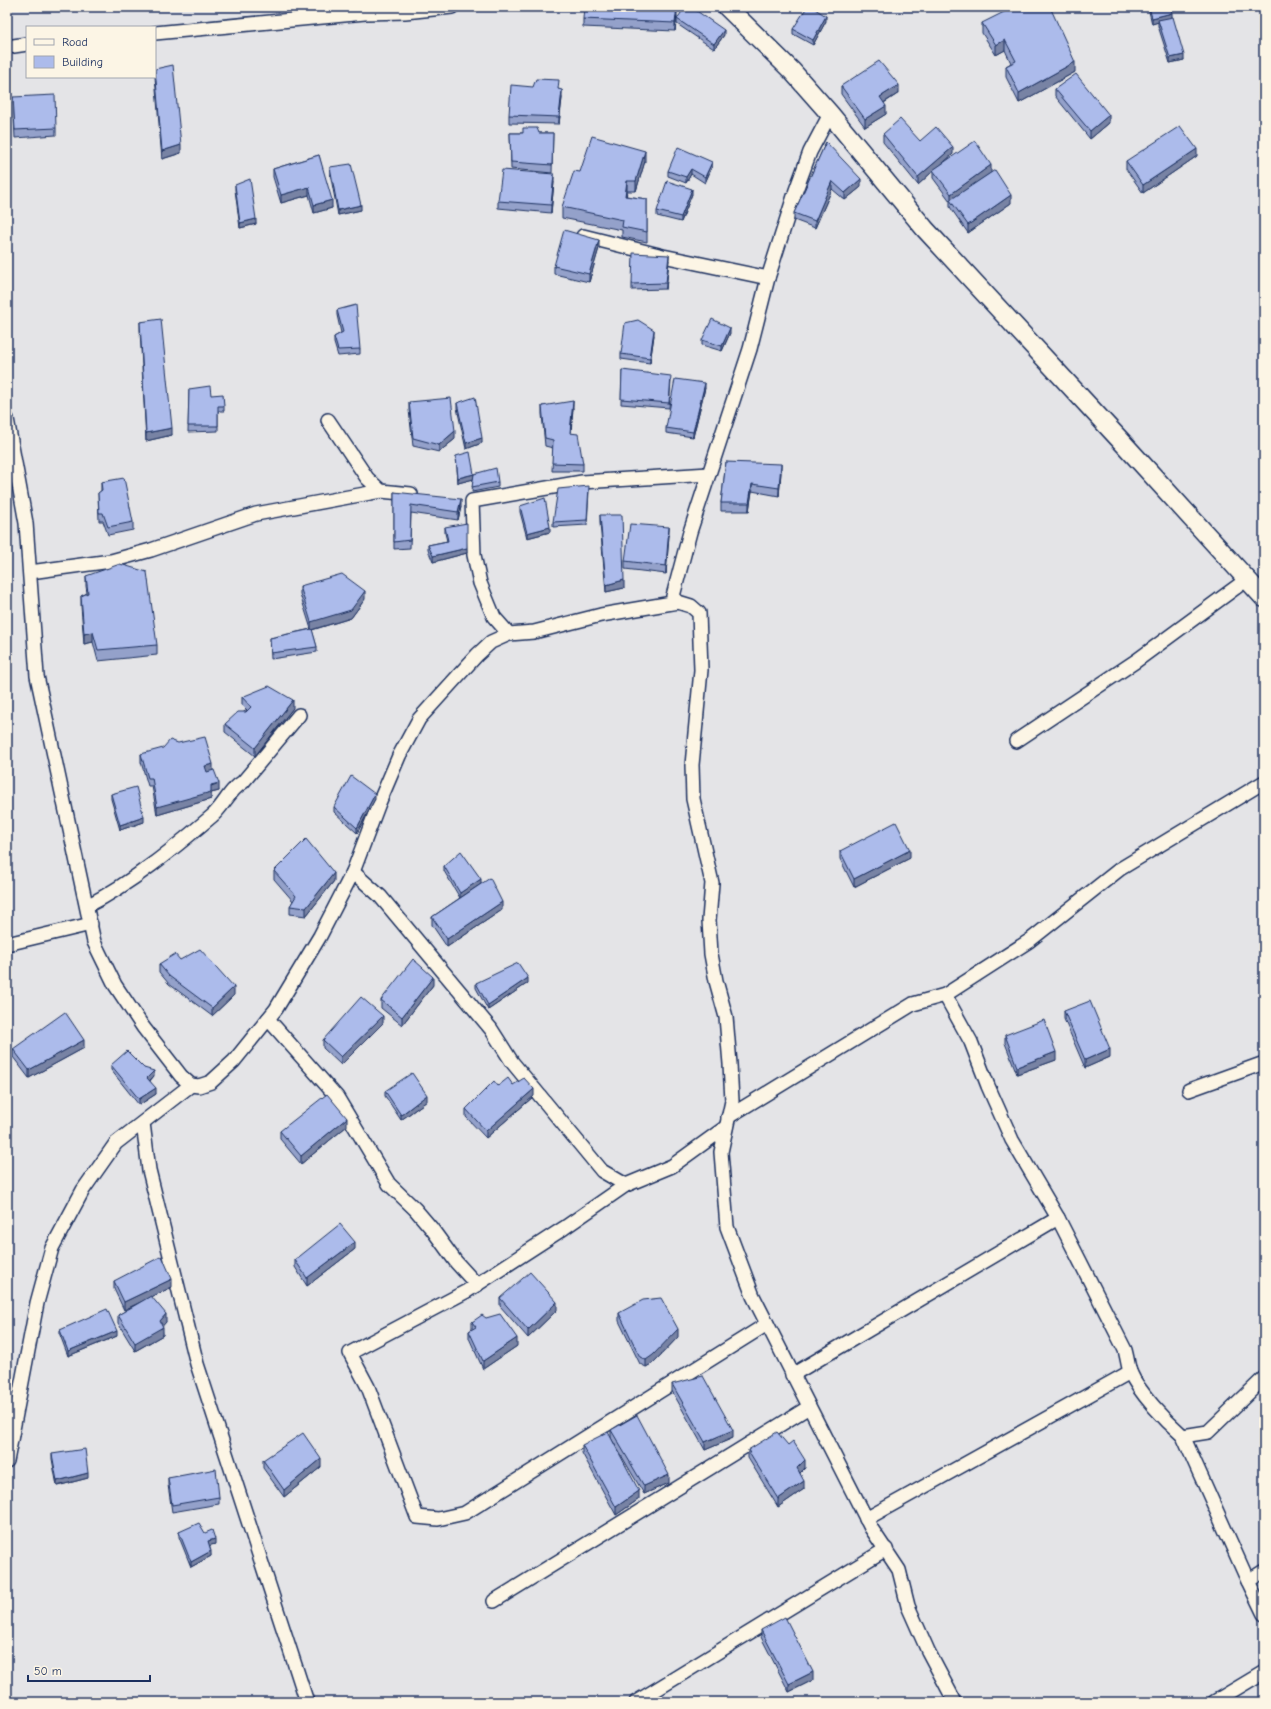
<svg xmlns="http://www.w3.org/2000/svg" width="1271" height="1709" font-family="'Comic Neue',sans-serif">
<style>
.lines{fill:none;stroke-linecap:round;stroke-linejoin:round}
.street-casing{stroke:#1b2f5e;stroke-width:16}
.secondary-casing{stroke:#1b2f5e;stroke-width:21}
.street{stroke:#fcf5e5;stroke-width:13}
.secondary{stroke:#fcf5e5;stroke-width:18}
.wall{fill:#94a1ca;stroke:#1b2f5e}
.shaded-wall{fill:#7883a4;stroke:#1b2f5e}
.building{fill:#acbbeb;stroke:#1b2f5e}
</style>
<rect width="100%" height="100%" fill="#e4e4e7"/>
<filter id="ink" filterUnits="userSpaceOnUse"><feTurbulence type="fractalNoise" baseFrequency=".025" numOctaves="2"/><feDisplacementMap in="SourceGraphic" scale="8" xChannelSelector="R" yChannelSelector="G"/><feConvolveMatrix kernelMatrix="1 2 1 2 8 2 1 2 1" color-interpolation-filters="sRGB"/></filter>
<g filter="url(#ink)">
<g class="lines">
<defs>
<g id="street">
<path d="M155,33L365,13L405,12L452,7"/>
<path d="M7,47L27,44"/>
<path d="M830,114L810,152L796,190L768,278L750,349L690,532L673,596L678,602L691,606L699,613L701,670L692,765L693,799L712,883L709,920L711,954L716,981L726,1017L730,1064L732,1101L721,1152L727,1227L753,1296L871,1528L899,1570L908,1606L928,1651L955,1702"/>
<path d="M583,236L663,256L768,278"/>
<path d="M7,419L26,523L37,676L94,942L115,985L143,1027L181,1076L191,1085L199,1086L211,1082L234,1061L276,1009L320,936L353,872L379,803L399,756L419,719L477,655L491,642L509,634L534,632L601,615L678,602"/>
<path d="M328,420L367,478L381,491L411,494"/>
<path d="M30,572L111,561L151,550L256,514L381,491"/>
<path d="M509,634L494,617L480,583L474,555L472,501L582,482L709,474"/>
<path d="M1016,741L1136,661L1246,580"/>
<path d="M353,872L380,896L491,1029L512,1062L602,1171L626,1185"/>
<path d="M87,906C132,883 173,849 212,816C224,806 229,790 243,782L299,715"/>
<path d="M7,944L91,924"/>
<path d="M945,995L971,1042L988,1086L1012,1140L1058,1218L1125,1350C1127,1357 1128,1365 1130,1372C1139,1393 1166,1421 1183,1436L1248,1581L1264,1571"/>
<path d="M268,1019L337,1097L389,1184L415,1209L432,1229L456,1262L477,1285"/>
<path d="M1189,1090L1264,1063"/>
<path d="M728,1117L913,1004L945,995L1029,941L1120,869L1264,782"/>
<path d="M143,1123L149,1170L197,1364L307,1702"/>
<path d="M726,1127L672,1166L626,1185L564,1228L467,1291L350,1353L368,1387L417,1517L438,1519L465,1513L767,1324"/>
<path d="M792,1375L1058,1218"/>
<path d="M1183,1436L1208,1432L1264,1378"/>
<path d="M7,1461L37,1303L52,1248L83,1190L116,1143L191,1085"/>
<path d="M866,1519L1130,1372"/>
<path d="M1248,1581L1264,1614"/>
<path d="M494,1601L809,1407"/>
<path d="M636,1702L886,1549"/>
<path d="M1214,1702L1264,1672"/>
</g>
<path id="secondary" d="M727,7L792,71L830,114L925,229L1123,443L1264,598"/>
</defs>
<use href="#street" class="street-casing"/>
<use href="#secondary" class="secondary-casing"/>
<use href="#street" class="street"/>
<use href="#secondary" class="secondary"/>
</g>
<g class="wall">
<path d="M1148,7H1170L1172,18L1184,60L1170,63L1158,26V22L1152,24Z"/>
<path d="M677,15L675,31L583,27V19Z"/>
<path d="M677,19L724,35L714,49L677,24Z"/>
<path d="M826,21L813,45L793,34V29Z"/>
<path d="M982,23L1075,72L1019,103L1006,77V66L1011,63L1005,50L996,55L982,33Z"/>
<path d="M155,69L181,153L162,159L155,77Z"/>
<path d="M841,86L899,93L884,103L886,114L865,127L841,94Z"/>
<path d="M559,89L562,98L559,124L509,123V115Z"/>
<path d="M1055,89L1109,123L1090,139L1055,96Z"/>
<path d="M13,97L56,128V135L15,138Z"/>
<path d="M510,133H553L552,173L511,169Z"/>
<path d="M883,134L920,141L953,154L941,165L991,173L1011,203L968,233L950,207V201L933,178V171L918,185L883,142Z"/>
<path d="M826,142L861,187L845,200L832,189L815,228L794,220V213Z"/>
<path d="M319,155L332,208L314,213L309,195L281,203L273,177V169Z"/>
<path d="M1197,156L1143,193L1126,169V161Z"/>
<path d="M645,161L636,191H627L626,196L647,199V242L622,237V230L562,218V207L580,172Z"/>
<path d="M330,167L361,210L338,215L330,173Z"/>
<path d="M712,167L705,183L691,174L686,183L668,176V171Z"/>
<path d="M554,182L551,213L498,208V201Z"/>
<path d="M235,185L256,224L240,228L235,190Z"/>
<path d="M692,194L681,222L657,216V211Z"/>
<path d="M599,248L589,282L554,274V266Z"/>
<path d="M669,260L666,289L632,290V284Z"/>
<path d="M337,310L360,349V354L338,356L334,343V337L341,333L337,315Z"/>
<path d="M140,322L172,435L146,441L140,330Z"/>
<path d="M730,333L722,351L702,345V340Z"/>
<path d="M654,335L650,363L621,359V354Z"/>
<path d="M622,370L671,381L669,408L621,404Z"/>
<path d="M705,388L693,437L666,433V428Z"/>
<path d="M189,389L211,395L224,406V411H218V431L188,432Z"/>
<path d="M409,402L455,439L439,452L413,446L409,410Z"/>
<path d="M457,403L482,443L466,449L457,408Z"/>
<path d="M542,406L573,408L571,433L583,464V471H552L553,448L545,446L542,414Z"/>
<path d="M456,456L474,474L498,482V487L472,492L473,479L458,483Z"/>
<path d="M726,462L781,472L779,496L752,491L749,511H721V503Z"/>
<path d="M101,482L133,522V530L108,535L103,521H99L98,493L101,491Z"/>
<path d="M589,491L587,525L553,527V522Z"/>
<path d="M394,492L461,507L458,520L411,513L410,548L394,549Z"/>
<path d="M520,506L550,532L527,538L520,512Z"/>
<path d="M600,515L624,588L606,592L600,523Z"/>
<path d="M445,527L467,553L433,562L428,550V545L447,541L445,533Z"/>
<path d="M669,535L666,574L625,569V561Z"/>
<path d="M86,576L157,645V655L98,661L93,642L84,644L81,606V596L87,593L86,586Z"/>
<path d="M300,586L365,599L351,618L312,630L317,647V652L271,659L270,638L311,629L300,594Z"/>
<path d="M242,697L293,708L255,756L225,732V724L247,710L242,705Z"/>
<path d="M141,754L213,770L219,791L211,793V799L157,815L152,786H148L141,762Z"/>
<path d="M111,794L144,822L120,830L111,799Z"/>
<path d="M375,799L357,833L334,812V807Z"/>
<path d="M840,851L910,858L854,887L840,859Z"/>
<path d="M444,866L481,884L502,910L447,947L432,925V917L476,887L460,898L444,871Z"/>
<path d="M274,871L334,881L306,916L290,914V906L293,901L274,879Z"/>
<path d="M180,960L234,995L212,1016L169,984L159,972V964Z"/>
<path d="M476,983H528L488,1010L476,988Z"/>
<path d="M433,985L402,1025L381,1008V1000Z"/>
<path d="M1064,1011L1110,1057L1085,1068L1064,1019Z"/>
<path d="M383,1023L341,1065L323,1048V1040Z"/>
<path d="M1005,1035L1056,1060L1017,1074L1005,1043Z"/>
<path d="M84,1048L29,1078L13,1057V1049Z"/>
<path d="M111,1065L144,1068L154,1076L150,1081L156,1094L139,1105L111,1070Z"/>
<path d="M513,1085L534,1096L486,1138L466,1117V1109L498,1086Z"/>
<path d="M385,1091L427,1101L401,1120L385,1096Z"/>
<path d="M347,1126L301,1164L280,1139V1131Z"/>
<path d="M355,1249L307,1286L295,1267V1260Z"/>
<path d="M114,1281L172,1287L151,1297L166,1322L162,1326L163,1335L135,1351L118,1323V1315L141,1302L124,1310L114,1289Z"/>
<path d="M500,1298L557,1310L528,1338L500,1306Z"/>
<path d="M619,1313L678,1337L653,1363L646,1367L640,1364L619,1321Z"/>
<path d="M486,1318L517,1346L483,1369L469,1338V1331L472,1329V1322Z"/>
<path d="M60,1330L117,1336L68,1356L60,1335Z"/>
<path d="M672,1384L733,1438L705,1450L672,1391Z"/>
<path d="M611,1430L669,1483L644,1494L611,1438Z"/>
<path d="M582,1445L639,1499L616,1515L582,1453Z"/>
<path d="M748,1450L805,1468L800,1473L804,1489L778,1507L748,1458Z"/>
<path d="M52,1454L88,1478L57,1486L52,1459Z"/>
<path d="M263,1460L321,1467L284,1497L263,1468Z"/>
<path d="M168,1478L219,1497V1504L172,1512L168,1485Z"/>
<path d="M179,1532L205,1533L215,1544L209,1545L211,1556L191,1567L179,1537Z"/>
<path d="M761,1630L813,1680L789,1692L761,1637Z"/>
</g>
<g class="shaded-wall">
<path d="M677,7V15L675,31V23Z"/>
<path d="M1172,13V18L1152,24V18Z"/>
<path d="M826,16V21L813,45V40Z"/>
<path d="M724,30V35L714,49V44Z"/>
<path d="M1005,40V50L996,55V45Z"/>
<path d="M1184,55V60L1170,63V58Z"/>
<path d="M1075,62V72L1019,103V93Z"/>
<path d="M899,85V93L880,105V97Z"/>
<path d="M562,90V98L559,124V117Z"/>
<path d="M886,106V114L865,127V119Z"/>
<path d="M1109,115V123L1090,139V131Z"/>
<path d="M181,145V153L162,159V151Z"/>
<path d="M953,147V154L934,171L933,170V171L918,185V177Z"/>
<path d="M1197,149V156L1143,193V185Z"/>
<path d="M645,151V161L636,191V181Z"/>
<path d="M712,162V167L705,183V177Z"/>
<path d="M991,165V173L951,200V194Z"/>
<path d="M691,169V174L686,183V177Z"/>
<path d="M554,174V182L551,213V205Z"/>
<path d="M861,179V187L845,200V193Z"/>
<path d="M627,181V191L625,207V196Z"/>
<path d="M832,181V189L815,228V221Z"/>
<path d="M309,187V195L281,203V195Z"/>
<path d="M692,189V194L681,222V217Z"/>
<path d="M1011,195V203L968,233V225Z"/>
<path d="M332,200V208L314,213V205Z"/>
<path d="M361,205V210L338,215V210Z"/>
<path d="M256,219V224L240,228V223Z"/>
<path d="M599,240V248L589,282V274Z"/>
<path d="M669,255V260L666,289V283Z"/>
<path d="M730,328V333L722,351V346Z"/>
<path d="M654,330V335L650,363V358Z"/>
<path d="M705,383V388L693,437V432Z"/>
<path d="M573,401V408L570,441V433Z"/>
<path d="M172,428V435L146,441V433Z"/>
<path d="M455,431V439L439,452V445Z"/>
<path d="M482,438V443L466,449V443Z"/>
<path d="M781,464V472L779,496V488Z"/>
<path d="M474,474V479L458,483V478Z"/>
<path d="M752,484V491L749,511V503Z"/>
<path d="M461,499V507L458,520V512Z"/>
<path d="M550,527V532L527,538V533Z"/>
<path d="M669,527V535L666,574V566Z"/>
<path d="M467,548V553L433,562V556Z"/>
<path d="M624,580V588L606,592V585Z"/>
<path d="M365,591V599L351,618L311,630V622Z"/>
<path d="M93,632V642L84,644V634Z"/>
<path d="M293,700V708L255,756V748Z"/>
<path d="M213,764V772L205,774V766Z"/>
<path d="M219,783V791L211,793V799L157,815V807Z"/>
<path d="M375,794V799L357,833V828Z"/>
<path d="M144,817V822L120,830V825Z"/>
<path d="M910,850V858L854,887V879Z"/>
<path d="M334,873V881L306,916V908Z"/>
<path d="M481,879V884L460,898V893Z"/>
<path d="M502,902V910L447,947V939Z"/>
<path d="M433,977V985L402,1025V1017Z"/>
<path d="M528,978V983L488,1010V1005Z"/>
<path d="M234,987V995L212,1016V1008Z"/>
<path d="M383,1016V1023L341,1065V1057Z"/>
<path d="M84,1040V1048L29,1078V1070Z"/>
<path d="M1110,1049V1057L1085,1068V1060Z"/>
<path d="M1056,1052V1060L1017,1074V1067Z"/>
<path d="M154,1071V1076L147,1083V1078Z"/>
<path d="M156,1088V1094L139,1105V1099Z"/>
<path d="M534,1089V1096L486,1138V1131Z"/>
<path d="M427,1095V1101L401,1120V1115Z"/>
<path d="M347,1118V1126L301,1164V1156Z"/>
<path d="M355,1242V1249L307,1286V1278Z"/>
<path d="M172,1279V1287L124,1310V1302Z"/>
<path d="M557,1302V1310L528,1338V1330Z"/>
<path d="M166,1314V1322L160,1329L163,1327V1335L135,1351V1343L160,1321Z"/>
<path d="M678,1329V1337L653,1363L646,1367V1360Z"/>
<path d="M117,1331V1336L68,1356V1351Z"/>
<path d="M517,1338V1346L483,1369V1361Z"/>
<path d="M733,1430V1438L705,1450V1442Z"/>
<path d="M321,1459V1467L284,1497V1490Z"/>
<path d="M805,1460V1468L797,1476V1468Z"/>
<path d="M88,1473V1478L57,1486V1481Z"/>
<path d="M669,1475V1483L644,1494V1486Z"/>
<path d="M804,1481V1489L778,1507V1499Z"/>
<path d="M639,1491V1499L616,1515V1507Z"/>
<path d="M215,1539V1544L208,1546V1541Z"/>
<path d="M211,1551V1556L191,1567V1562Z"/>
<path d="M813,1672V1680L789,1692V1684Z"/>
</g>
<g class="building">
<path d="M584,7H677L675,23L583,19Z"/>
<path d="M685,7H691L724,30L714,44L677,19Z"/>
<path d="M807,7H812L826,16L813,40L793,29Z"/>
<path d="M1014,7H1050L1075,62L1019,93L1006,66L1016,61L1005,40L996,45L982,23Z"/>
<path d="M1149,7H1170L1172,13L1152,18Z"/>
<path d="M1173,17L1184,55L1170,58L1158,20Z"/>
<path d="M879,61L899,85L880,97L886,106L865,119L841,86Z"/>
<path d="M173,65L181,145L162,151L155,69Z"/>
<path d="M1076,74L1109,115L1090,131L1055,89Z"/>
<path d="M536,79L559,80L558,89L562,90L559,117L509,115L511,85L533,87Z"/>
<path d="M55,95L56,128L15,130L13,97Z"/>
<path d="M900,119L920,141L936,127L953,147L918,177L883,134Z"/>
<path d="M1180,126L1197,149L1143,185L1126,161Z"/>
<path d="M523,128H537L539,133H553L552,165L511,162L510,133H523Z"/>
<path d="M592,136L645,151L636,181H627L625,196L647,199V232L622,227L623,220L562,207L574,171L580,172Z"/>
<path d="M975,141L991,165L951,194L933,170Z"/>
<path d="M826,142L861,179L845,193L832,181L815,221L794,213Z"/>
<path d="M678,147L712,162L705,177L691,169L686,177L668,171Z"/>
<path d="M319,155L332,200L314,205L309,187L281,195L273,169Z"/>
<path d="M351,164L361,205L338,210L330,167Z"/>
<path d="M502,170L554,174L551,205L498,201Z"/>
<path d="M995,170L1011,195L968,225L950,200Z"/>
<path d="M250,179L256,219L240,223L235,185Z"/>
<path d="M667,181L692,189L681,217L657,211Z"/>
<path d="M564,230L599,240L589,274L554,266Z"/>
<path d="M633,253L669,255L666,283L632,284Z"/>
<path d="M356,305L360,349L338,350L334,337L343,332L337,310Z"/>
<path d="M161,319L172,428L146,433L140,322Z"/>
<path d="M712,319L730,328L722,346L702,340Z"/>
<path d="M638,320L654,330L650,358L621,354L625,323Z"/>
<path d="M622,370L671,376L669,403L621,399Z"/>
<path d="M675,379L705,383L693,432L666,428Z"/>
<path d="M210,386L211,395L223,394L224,406H218V426H188L189,389Z"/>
<path d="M475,397L482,438L466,443L457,403Z"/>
<path d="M451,398L455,431L439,445L413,438L409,402Z"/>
<path d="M573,401L570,433L578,434L583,464L552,463L553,440L545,438L542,406Z"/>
<path d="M470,452L474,474L496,468L498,482L472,487L474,474L458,478L456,456Z"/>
<path d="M726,462L781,464L779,488L752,484L749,503H721Z"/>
<path d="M124,478L133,522L108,527L103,513H99L98,493L102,490L101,482Z"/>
<path d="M589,486L587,520L553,522L558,489Z"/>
<path d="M394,492L461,499L458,512L411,505L410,540L394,542Z"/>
<path d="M545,498L550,527L527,533L520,506Z"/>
<path d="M600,515H622L624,580L606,585Z"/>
<path d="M467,523V548L433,556L428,545L448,541L445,527Z"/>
<path d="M630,524L669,527L666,566L625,561Z"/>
<path d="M120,564L147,572L157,645L98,650L93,632L84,634L81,596L88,593L86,576Z"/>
<path d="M342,574L365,591L351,610L311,622L300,586Z"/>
<path d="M312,629L317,647L271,653L270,638Z"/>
<path d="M269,686L293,700L255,748L225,724L238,712H246L251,707L242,697Z"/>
<path d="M205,737L213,764L205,766L207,772L214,770L219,783L211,785V792L157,807L152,778H148L141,754L163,748L170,740L178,743Z"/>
<path d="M351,776L375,794L357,828L334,807Z"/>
<path d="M136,787L144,817L120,825L111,794Z"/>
<path d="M896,822L910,850L854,879L840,851Z"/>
<path d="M306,839L334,873L306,908L290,906L296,896L274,871Z"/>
<path d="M461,851L481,879L460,893L444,866Z"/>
<path d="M490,878L502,902L447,939L432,917Z"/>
<path d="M200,949L234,987L212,1008L169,976L159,964L175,954L180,960Z"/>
<path d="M413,959L433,977L402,1017L381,1000Z"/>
<path d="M518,963L528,978L488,1005L476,983Z"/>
<path d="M361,997L383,1016L341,1057L323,1040Z"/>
<path d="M1090,1001L1110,1049L1085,1060L1064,1011Z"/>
<path d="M65,1012L84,1040L29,1070L13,1049Z"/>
<path d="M1044,1020L1056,1052L1017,1067L1005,1035Z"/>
<path d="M127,1051L144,1068L154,1071L147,1078L156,1088L139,1099L111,1065Z"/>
<path d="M412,1073L427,1095L401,1115L385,1091Z"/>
<path d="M508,1078L513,1085L524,1078L534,1089L486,1131L466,1109L494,1081L498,1086Z"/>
<path d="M327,1094L347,1118L301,1156L280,1131Z"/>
<path d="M340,1224L355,1242L307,1278L295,1260Z"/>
<path d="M162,1256L172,1279L124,1302L114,1281Z"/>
<path d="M530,1272L557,1302L528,1330L500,1298Z"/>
<path d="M151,1296L166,1314L160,1321L163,1327L135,1343L118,1315Z"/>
<path d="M661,1298L678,1329L653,1355L646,1360L640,1357L619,1313L643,1300Z"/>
<path d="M107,1309L117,1331L68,1351L60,1330Z"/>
<path d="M500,1314L517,1338L483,1361L469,1331L476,1327L472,1322L482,1315L486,1318Z"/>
<path d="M703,1376L733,1430L705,1442L672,1384Z"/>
<path d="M637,1415L669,1475L644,1486L611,1430Z"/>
<path d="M608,1432L639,1491L616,1507L582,1445Z"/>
<path d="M777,1432L788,1445L793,1441L805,1460L797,1468L804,1481L778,1499L748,1450Z"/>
<path d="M303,1433L321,1459L284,1490L263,1460Z"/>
<path d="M85,1449L88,1473L57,1481L52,1454Z"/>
<path d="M216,1469L219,1497L172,1505L168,1478Z"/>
<path d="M199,1523L205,1533L212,1530L215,1539L208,1541L211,1551L191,1562L179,1532Z"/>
<path d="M785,1617L813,1672L789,1684L761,1630Z"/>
</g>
</g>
<rect width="1271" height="1709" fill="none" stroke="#fcf5e5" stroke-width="24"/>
<rect x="12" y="12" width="1247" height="1685" fill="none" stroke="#1b2f5e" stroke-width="1.5" filter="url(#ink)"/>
<rect x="26" y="26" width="130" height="52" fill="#fcf5e5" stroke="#a2a6af"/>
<rect x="34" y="39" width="20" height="6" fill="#fcf5e5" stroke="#a2a6af"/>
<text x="62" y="46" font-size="12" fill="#1b2f5e">Road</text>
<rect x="34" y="56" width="20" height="12" fill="#acbbeb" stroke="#a2a6af"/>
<text x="62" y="66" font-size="12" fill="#1b2f5e">Building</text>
<path d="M28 1675v6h122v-6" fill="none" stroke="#1b2f5e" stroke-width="2"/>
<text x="34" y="1675" font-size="12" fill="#1b2f5e" stroke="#fcf5e5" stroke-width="3" paint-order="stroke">50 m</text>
</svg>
